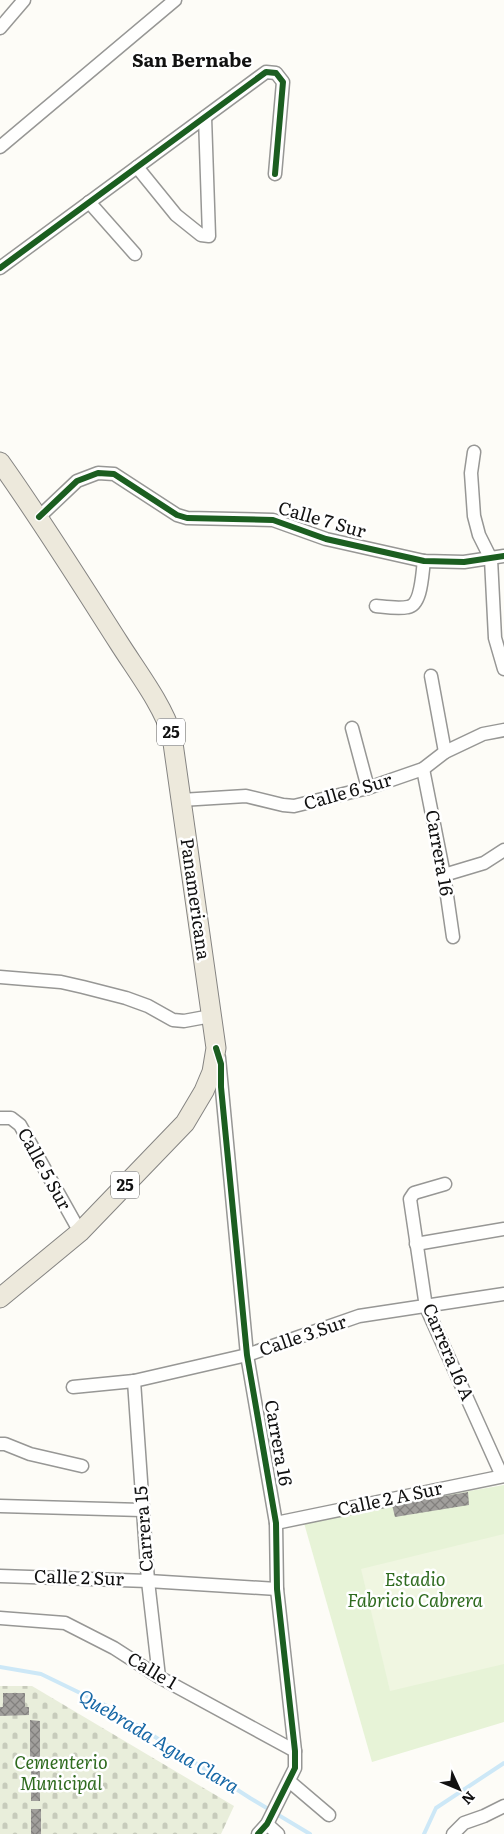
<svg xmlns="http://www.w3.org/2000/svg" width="504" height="1834" font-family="Literata,serif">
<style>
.cemetery{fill:url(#cemetery-stones)}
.park{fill:#e7f3d7}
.pitch{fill:#f0f6e1}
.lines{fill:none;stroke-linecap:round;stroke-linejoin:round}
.stream{stroke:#cde8f7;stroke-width:4}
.building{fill:url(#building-cross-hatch)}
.street-casing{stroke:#979795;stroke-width:15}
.primary-casing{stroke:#858482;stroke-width:21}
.street{stroke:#fffffe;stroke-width:12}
.primary{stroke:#ede9dc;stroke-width:19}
.cycleway-casing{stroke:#fff;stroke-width:9}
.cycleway{stroke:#1b5e20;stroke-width:6}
.labels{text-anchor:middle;stroke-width:5;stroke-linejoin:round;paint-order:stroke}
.shield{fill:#fff;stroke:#585858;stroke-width:1}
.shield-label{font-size:16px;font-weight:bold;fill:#111}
.street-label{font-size:18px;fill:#111;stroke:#fff}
.park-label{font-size:18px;font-style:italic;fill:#2f6b1f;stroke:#fff}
.neighbourhood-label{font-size:19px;font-weight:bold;fill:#111;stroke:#fff}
.water-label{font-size:19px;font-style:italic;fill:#1768a6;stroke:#fff}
</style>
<defs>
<pattern id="cemetery-stones" width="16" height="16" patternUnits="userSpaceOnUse" patternTransform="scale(1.25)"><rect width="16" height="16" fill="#e9eedb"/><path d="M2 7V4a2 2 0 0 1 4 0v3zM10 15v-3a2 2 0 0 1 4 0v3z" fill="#c7cbbb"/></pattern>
<pattern id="building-cross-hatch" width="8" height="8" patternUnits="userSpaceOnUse" patternTransform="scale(1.25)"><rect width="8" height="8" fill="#a19f9c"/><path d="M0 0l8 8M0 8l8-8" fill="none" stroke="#82807e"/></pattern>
</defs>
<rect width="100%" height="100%" fill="#fdfcf7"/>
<path class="cemetery" d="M0,1686H32L234,1806L221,1834H0Z"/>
<path class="park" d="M504,1485V1722L372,1762L304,1523L308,1519Z"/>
<path class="pitch" d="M504,1534V1664L390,1691L361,1569Z"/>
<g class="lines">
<g class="stream">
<path d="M0,1667L41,1674L107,1706L250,1798L310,1834"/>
<path d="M424,1834L436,1808L504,1763"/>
</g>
</g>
<g class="building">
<path d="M468,1492L469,1505L395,1517L392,1505Z"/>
<path d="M3,1693H25V1707H29V1715L0,1716V1707H3Z"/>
<path d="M30,1720L40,1721V1757H30Z"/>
<path d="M40,1764V1801H31V1765Z"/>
<rect x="31" y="1809" width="10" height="25"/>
</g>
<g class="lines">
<defs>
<g id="street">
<path d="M0,28L24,0"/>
<path d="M0,147L175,0"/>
<path d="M137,167L176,215L201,235L209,236L205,117"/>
<path d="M89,202L135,254"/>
<path d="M0,268L266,72L276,73L283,82L275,174"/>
<path d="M474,452L471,473L474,516L479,535L491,559L495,638L504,669"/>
<path d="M39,517L77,481L98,473L114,474L177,515L187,518L273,520L326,539L424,561L464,562L504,556"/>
<path d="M376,606C386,607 398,609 408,607C422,605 422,573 424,561"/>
<path d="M431,676L445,752"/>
<path d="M352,728L368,788"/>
<path d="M423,769L444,875L453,937"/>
<path d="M181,800L246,796L283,805L294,806L368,788L423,769L445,752L483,734L504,730"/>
<path d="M444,875L484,863L504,850"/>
<path d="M0,977L61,982L83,987L126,998L148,1006L173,1020L184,1021L211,1016"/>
<path d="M219,1058L247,1355L276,1523L277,1589L295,1751V1768L267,1824L258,1834"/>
<path d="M0,1118H11L20,1125L80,1232"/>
<path d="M445,1184L414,1193L410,1199L426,1307L502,1476"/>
<path d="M416,1244L504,1229"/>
<path d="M134,1381L148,1581L159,1677"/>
<path d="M73,1387L134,1381L247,1355L359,1316L504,1294"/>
<path d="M0,1444H5L30,1454L82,1466"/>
<path d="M0,1506L142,1510"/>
<path d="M276,1523L504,1476"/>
<path d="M0,1576L148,1581L277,1589"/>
<path d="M0,1618L65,1623L114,1648L159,1677L295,1751"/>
<path d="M289,1781L329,1815"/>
<path d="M267,1824L278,1834"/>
<path d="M453,1834L464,1823L484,1816L504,1806"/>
</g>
<path id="primary" d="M0,462C42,521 80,582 119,643C136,670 163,705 172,736L216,1048L212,1072L204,1091L185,1123L80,1232L0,1298"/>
</defs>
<use href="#street" class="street-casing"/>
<use href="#primary" class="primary-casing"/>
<use href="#street" class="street"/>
<use href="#primary" class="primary"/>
<defs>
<g id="cycleway">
<path d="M0,268L266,72L276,73L283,82L275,174"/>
<path d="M39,517L77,481L98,473L114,474L177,515L187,518L273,520L326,539L424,561L464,562L504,556"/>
<path d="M216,1048L221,1064V1087L247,1355L276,1523L277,1589L295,1751V1768L267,1824L258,1834"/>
</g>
</defs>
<use href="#cycleway" class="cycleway-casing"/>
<use href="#cycleway" class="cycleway"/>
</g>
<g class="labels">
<g class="shield">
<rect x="157" y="718.5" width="28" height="27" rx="4"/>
<rect x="111" y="1171.5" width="28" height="27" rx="4"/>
</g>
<g class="shield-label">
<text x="171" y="738">25</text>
<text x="125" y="1191">25</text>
</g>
<g class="street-label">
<text transform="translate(322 520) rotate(16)" y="6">Calle 7 Sur</text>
<text transform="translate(348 792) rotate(-16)" y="6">Calle 6 Sur</text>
<text transform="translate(439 853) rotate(80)" y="6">Carrera 16</text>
<text transform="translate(195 899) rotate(82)" y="6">Panamericana</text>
<text transform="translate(44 1169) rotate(61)" y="6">Calle 5 Sur</text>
<text transform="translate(303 1336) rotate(-19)" y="6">Calle 3 Sur</text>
<text transform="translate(448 1352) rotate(67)" y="6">Carrera 16 A</text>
<text transform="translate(278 1443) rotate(80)" y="6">Carrera 16</text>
<text transform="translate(390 1499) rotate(-12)" y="6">Calle 2 A Sur</text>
<text transform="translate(144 1529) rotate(-94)" y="6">Carrera 15</text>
<text transform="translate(79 1578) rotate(2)" y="6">Calle 2 Sur</text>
<text transform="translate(152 1671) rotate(31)" y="6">Calle 1</text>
</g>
<g class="park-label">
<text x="415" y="1586">Estadio<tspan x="415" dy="21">Fabricio Cabrera</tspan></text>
<text x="61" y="1769">Cementerio<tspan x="61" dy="21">Municipal</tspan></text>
</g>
<g class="neighbourhood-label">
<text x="192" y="67">San Bernabe</text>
</g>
<g class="water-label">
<text transform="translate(159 1741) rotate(31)" y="7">Quebrada Agua Clara</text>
</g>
</g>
<g transform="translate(459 1789) rotate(134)" stroke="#ffffff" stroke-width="4" paint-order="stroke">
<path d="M0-4L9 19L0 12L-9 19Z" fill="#111111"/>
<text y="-8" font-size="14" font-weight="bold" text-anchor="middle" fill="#111111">N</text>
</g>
</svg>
